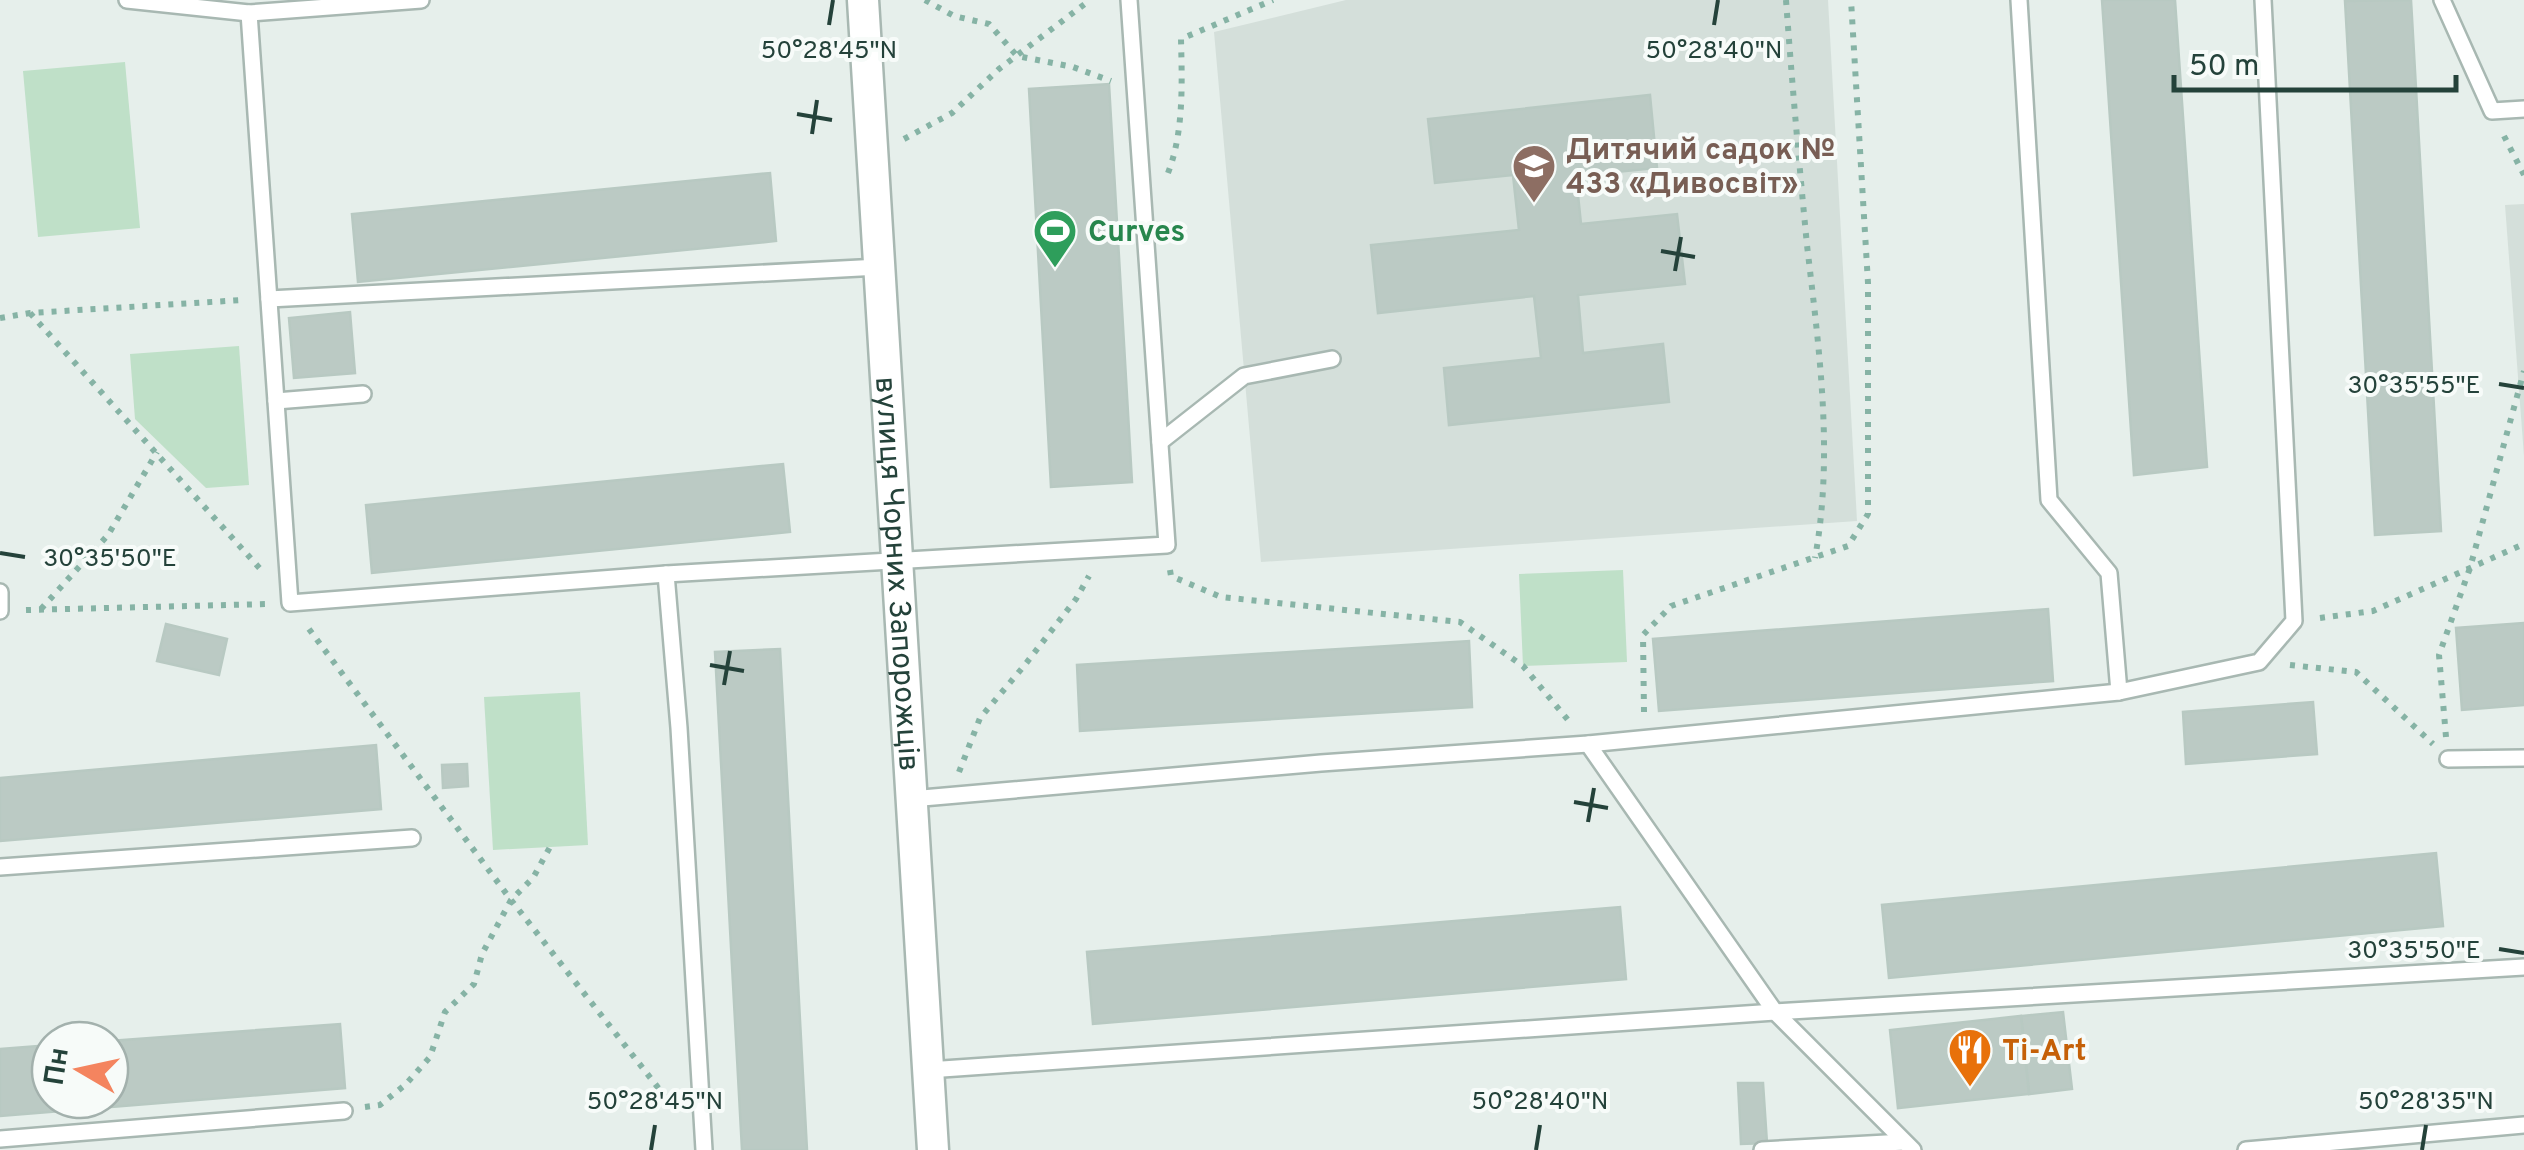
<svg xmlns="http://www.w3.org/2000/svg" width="2524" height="1150" font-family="Overpass,sans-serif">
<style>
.built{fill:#d4dfda}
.green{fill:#bfe0c8}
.building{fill:#bbcac4;stroke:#b8c9c2;stroke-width:2.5}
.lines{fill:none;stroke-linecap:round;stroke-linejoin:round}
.service-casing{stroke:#a8b8b2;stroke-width:20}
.minor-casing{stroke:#a8b8b2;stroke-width:35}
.path{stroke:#86b3a5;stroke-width:6;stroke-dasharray:5 8;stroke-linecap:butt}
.service{stroke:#fff;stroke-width:15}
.minor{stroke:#fff;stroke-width:30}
.ticks{fill:none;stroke:#24423a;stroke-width:4}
.labels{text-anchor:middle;stroke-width:8;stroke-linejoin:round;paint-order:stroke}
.education-label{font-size:30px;font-weight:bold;fill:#785e54;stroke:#f7fbf9;text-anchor:start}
.leisure-label{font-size:30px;font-weight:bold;fill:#27864d;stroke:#f7fbf9;text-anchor:start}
.street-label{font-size:30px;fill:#24423a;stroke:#f7fbf9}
.food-label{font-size:30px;font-weight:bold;fill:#c56008;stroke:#f7fbf9;text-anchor:start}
.ticks-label{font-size:25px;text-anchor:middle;fill:#24423a;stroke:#f7fbf9;stroke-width:8;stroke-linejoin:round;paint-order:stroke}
</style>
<rect width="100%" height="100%" fill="#e6efeb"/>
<g class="built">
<path d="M1346,0H1828L1857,521L1261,562L1214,32Z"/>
<path d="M2524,204V456L2505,205Z"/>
</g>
<g class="green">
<path d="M125,62L140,228L38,237L23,71Z"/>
<path d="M239,346L249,485L206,488L135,419L130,354Z"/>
<path d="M1623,570L1627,662L1523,666L1519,574Z"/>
<path d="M580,692L588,845L493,850L484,697Z"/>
</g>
<g class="building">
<path d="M2102,0H2175L2207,467L2134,475Z"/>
<path d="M2411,0L2441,531L2375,535L2345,1Z"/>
<path d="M1109,84L1132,482L1051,487L1029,89Z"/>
<path d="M1650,95L1657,168L1576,176L1581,224L1677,214L1685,284L1578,295L1583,353L1663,344L1669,402L1449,425L1444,368L1541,358L1534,296L1378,313L1371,245L1519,230L1513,175L1435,183L1428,119Z"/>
<path d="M770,173L776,241L358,282L352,214Z"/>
<path d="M350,312L355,373L294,378L289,318Z"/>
<path d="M783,464L790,532L372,573L366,505Z"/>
<path d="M2048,609L2053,681L1659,711L1653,639Z"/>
<path d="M2524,623V705L2462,710L2456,628Z"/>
<path d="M166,624L227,639L219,675L157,661Z"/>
<path d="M1469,641L1472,707L1080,731L1077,665Z"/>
<path d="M780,649L807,1150H742L715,652Z"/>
<path d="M2313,702L2317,754L2186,764L2183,712Z"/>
<path d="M376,745L381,809L0,841V778Z"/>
<path d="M467,764L468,786L443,788L442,765Z"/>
<path d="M2436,853L2443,926L1889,978L1882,905Z"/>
<path d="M1620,907L1626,979L1093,1024L1087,952Z"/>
<path d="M2063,1012L2072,1089L2029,1094L2021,1016Z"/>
<path d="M2021,1016L2029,1094L1898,1108L1890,1030Z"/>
<path d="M340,1024L345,1088L0,1116V1049L50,1045V1100H110V1041Z"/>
<path d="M1738,1083H1763L1767,1143L1741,1144Z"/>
</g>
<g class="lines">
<defs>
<g id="service">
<path d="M127,0L249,13L421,0"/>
<path d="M2019,0L2049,500L2109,573L2119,692"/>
<path d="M2442,0L2492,111L2524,109"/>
<path d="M249,13L290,603L666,574L1167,545L1129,0"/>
<path d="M269,299L879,267"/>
<path d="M276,401L363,394"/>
<path d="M1160,442L1244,376L1332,359"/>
<path d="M666,574L679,728L704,1150"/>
<path d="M0,592V611"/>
<path d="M1588,744L1775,1012L1913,1150"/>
<path d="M2448,759L2524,758"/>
<path d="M911,799L1321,763L1588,744L2119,692L2259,662L2294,621L2263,0"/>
<path d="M0,867L412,838"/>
<path d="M928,1070L1775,1012L2524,967"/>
<path d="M0,1139L344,1111"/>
<path d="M1762,1150L1904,1142"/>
<path d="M2246,1150L2524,1125"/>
</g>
<g id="minor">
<path id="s1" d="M863,0L933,1150"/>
</g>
</defs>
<use href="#service" class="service-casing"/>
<use href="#minor" class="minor-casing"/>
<g class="path">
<path d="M925,0L954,16L989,24L1017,56L1073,67L1111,81"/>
<path d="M1786,0C1792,82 1799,163 1807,245C1819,349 1834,454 1815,558"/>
<path d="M2504,136L2524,175"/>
<path d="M904,139L952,113L999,69L1090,0"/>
<path d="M1168,173C1184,132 1182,83 1181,39L1273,0"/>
<path d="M30,313L263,572"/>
<path d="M0,318L30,313L243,300"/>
<path d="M1170,570L1171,576L1221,597L1460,622L1523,666L1568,720"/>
<path d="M41,609L108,535L157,452"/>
<path d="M26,610L268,604"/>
<path d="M2320,618L2373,611L2524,544"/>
<path d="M309,629L511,900L674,1108"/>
<path d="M2290,665L2356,672L2433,744"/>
<path d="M1644,712L1643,635L1671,606L1848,546L1868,514V283L1851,0"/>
<path d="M2446,737L2439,655L2470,568L2524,371"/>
<path d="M959,772L980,718L1024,666L1076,599L1089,576"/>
<path d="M365,1107L380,1105L405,1085L430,1057L445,1012L474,984L482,954L511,900L533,878L550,847"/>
</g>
<use href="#service" class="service"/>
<use href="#minor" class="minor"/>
</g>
<path class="ticks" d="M829,25L833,0M1714,25L1718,0M797,114L832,120M812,134L817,100M1661,251L1695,257M1675,271L1681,237M2499,384L2524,388M0,553L25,557M710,665L744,671M724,685L730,651M1574,802L1608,808M1588,822L1594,788M2499,949L2524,953M651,1150L655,1125M1536,1150L1540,1125M2422,1150L2426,1125"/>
<defs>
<symbol id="school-pin" viewBox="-11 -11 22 30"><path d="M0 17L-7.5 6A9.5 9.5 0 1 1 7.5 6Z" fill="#8d6e63" stroke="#f7fbf9"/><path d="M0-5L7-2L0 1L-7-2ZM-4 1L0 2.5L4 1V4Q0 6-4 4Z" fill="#fff"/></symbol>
<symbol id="stadium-pin" viewBox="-11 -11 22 30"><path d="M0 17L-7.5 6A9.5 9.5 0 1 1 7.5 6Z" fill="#2e9e5b" stroke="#f7fbf9"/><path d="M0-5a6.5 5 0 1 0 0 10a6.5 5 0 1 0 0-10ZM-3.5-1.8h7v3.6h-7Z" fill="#fff"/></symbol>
<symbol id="restaurant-pin" viewBox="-11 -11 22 30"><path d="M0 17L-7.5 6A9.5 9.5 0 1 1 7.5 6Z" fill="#e8710a" stroke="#f7fbf9"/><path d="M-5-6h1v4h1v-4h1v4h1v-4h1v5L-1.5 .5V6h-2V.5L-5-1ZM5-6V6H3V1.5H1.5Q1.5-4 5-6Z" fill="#fff"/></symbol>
</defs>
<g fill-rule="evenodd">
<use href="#school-pin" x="1509" y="141" width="50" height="68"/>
<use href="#stadium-pin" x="1030" y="206" width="50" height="68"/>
<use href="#restaurant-pin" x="1945" y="1025" width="50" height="68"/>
</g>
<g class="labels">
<g class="education-label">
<text x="1566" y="159">Дитячий садок №<tspan x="1566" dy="34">433 «Дивосвіт»</tspan></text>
</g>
<g class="leisure-label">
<text x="1088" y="241">Curves</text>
</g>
<g class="street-label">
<text dy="10" stroke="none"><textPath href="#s1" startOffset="575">вулиця Чорних Запорожців</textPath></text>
</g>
<g class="food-label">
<text x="2002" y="1060">Ti-Art</text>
</g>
</g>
<g class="ticks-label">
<text x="829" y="58">50°28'45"N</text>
<text x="1714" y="58">50°28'40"N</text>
<text x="2414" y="393">30°35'55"E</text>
<text x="110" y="566">30°35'50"E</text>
<text x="2414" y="958">30°35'50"E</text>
<text x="655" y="1109">50°28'45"N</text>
<text x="1540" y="1109">50°28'40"N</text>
<text x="2426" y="1109">50°28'35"N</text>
</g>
<g transform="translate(80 1070) rotate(279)"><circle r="48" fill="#f7fbf9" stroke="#a3b1ad" stroke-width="2.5"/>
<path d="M0-8L18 38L0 25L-18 38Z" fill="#f4845f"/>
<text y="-15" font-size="28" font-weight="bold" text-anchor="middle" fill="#24423a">Пн</text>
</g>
<path d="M2174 75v15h282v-15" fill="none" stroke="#24423a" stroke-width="5"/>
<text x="2189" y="75" font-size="30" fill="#24423a" stroke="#f7fbf9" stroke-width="8" paint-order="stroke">50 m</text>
</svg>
